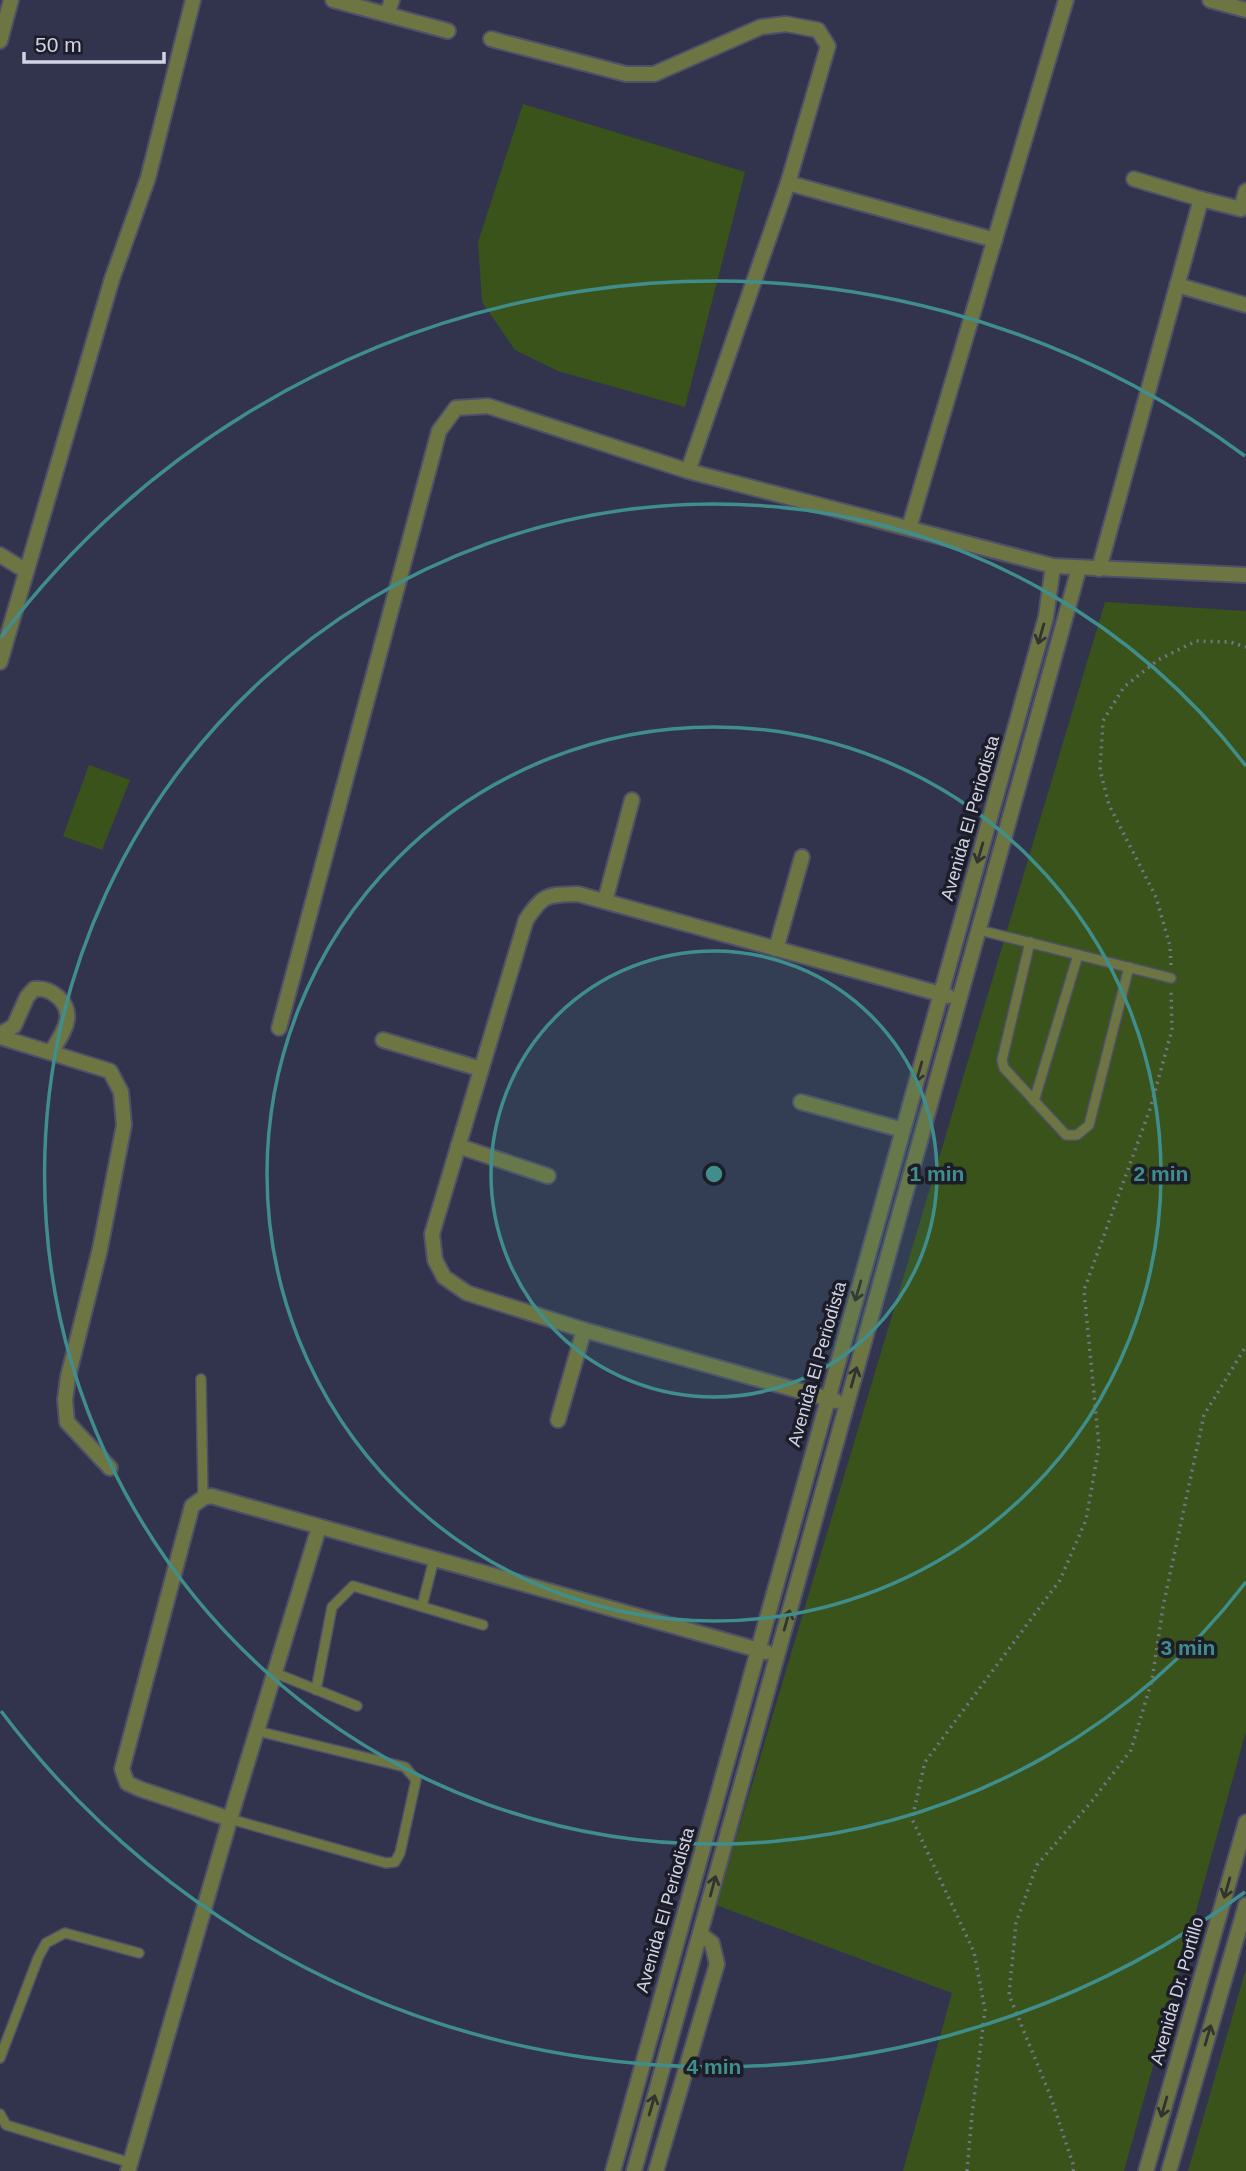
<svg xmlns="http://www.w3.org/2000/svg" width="1246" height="2171" font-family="Helvetica,sans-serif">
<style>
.green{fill:#3a531b}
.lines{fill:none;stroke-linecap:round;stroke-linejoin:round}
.lane-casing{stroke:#4f5169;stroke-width:12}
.street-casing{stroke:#4f5169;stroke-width:18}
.path{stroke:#73758b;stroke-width:3.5;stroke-dasharray:2 5;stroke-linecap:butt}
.lane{stroke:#6d7643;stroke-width:9}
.street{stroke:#6d7643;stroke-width:14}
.oneway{stroke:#303330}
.ring{fill:none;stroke:#408e8c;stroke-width:3.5}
.labels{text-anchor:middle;stroke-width:7;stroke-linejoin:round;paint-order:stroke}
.street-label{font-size:18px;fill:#d2d4e5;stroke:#1c1d29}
.centre{fill:#408e8c;stroke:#1c1d29;stroke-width:3.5}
.ring-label{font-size:21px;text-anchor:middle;font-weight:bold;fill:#408e8c;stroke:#1c1d29;stroke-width:7;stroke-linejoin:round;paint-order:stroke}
</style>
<rect width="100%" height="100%" fill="#32344e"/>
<g class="green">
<path d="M523,104L745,172L685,407L558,371L515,350L482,302L478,242Z"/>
<path d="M1105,602L1246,611V1731L1124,2171H903L952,1993L716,1905Z"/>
<path d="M89,765L130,780L102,850L63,836Z"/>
<path d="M1246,1969V2171H1188Z"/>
</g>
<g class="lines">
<defs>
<g id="lane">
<path d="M979,930L1171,978"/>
<path d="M1030,942L1002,1060L1004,1068L1066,1135H1077L1089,1125L1129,967"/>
<path d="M1034,1101L1078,955"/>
<path d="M201,1379L203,1498"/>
<path d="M422,1606L434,1559"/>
<path d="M275,1673L357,1706"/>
<path d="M316,1690L332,1607L353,1586L483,1625"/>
<path d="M230,1819L386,1863L395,1862L400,1853L416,1780L405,1767L257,1731"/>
<path d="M0,2058L38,1958L46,1943L65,1933L139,1953"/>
<path d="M0,2114L6,2125L131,2163"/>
</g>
<g id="street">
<path d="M333,0L448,31"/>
<path d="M1210,0L1246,10"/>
<path d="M387,14L392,0"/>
<path d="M491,39L626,74H654L761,27L786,24L818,30L828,46L788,183L688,471"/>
<path d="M0,41L11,0"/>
<path d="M1134,179L1201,199"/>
<path d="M788,183L995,240"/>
<path d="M1177,285L1246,305"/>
<path d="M909,528L1066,0"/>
<path d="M0,555L26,571"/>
<path d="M1099,569L1201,199L1241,209L1246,191"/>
<path d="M0,662L112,279L148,178L193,0"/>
<path d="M605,901L632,800"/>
<path d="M776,949L802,857"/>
<path d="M279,1028L439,431L456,408L488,406L688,471L1053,566L1246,575"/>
<path d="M0,1034L14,1026L27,997L34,989C51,987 70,1002 67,1020C65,1032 57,1042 51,1052"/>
<path d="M0,1037L110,1071L121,1092L124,1125L100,1249L68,1377L65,1400L67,1422L110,1468"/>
<path d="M383,1040L481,1069"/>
<path d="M801,1102L903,1130"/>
<path d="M458,1146L548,1176"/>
<path d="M836,1401L584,1330L467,1293L444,1277L435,1260L432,1234L526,920C544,893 547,895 578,894L948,996"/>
<path d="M558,1420L584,1330"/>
<path d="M230,1819L140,1789L127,1783L122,1769L192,1506L203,1498L211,1496L766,1652"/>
<path d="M128,2171L230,1819L319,1527"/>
<path d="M613,2171L1046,617L1053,566"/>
<path d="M634,2171L1079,568"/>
<path d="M656,2171L717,1964L712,1943L700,1934"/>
<path d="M1146,2171L1246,1822"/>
<path d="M1169,2171L1246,1905"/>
</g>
</defs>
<use href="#lane" class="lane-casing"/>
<use href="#street" class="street-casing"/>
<g class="path">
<path d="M1171,965L1170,946L1156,897L1109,805L1100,770L1103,721L1124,687L1158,660L1196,641L1230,642L1246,647"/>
<path d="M967,2171L972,2115L985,2010L974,1952L912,1819L925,1762L1060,1580L1086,1520L1099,1446L1084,1290L1150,1109L1172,1030L1171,991"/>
<path d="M1073,2171L1074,2167L1050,2095L1009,1995L1016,1923L1037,1865L1092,1801L1131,1750L1152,1680L1163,1607L1204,1415L1246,1346"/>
</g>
<use href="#lane" class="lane"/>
<use href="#street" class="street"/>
</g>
<defs><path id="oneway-shaft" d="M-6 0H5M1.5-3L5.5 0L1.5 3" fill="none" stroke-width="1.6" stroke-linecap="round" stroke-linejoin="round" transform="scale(1.75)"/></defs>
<g class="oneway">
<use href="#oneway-shaft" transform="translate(1041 634) rotate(106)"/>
<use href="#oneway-shaft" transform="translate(980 853) rotate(106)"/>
<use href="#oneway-shaft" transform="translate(919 1072) rotate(106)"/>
<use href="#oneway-shaft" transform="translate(858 1291) rotate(106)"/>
<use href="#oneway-shaft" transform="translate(854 1377) rotate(-74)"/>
<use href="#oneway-shaft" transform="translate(787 1620) rotate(-74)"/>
<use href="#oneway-shaft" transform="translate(713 1886) rotate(-75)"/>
<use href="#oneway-shaft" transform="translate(1227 1888) rotate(106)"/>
<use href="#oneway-shaft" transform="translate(1208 2035) rotate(-74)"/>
<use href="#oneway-shaft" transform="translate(652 2105) rotate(-74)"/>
<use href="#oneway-shaft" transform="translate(1164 2107) rotate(106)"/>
</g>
<circle cx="714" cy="1174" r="223" fill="#408e8c" fill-opacity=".12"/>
<g class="ring">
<circle cx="714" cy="1174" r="223"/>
<circle cx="714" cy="1174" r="447"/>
<path d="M1246 1582A670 670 0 1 1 1246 766"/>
<path d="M1245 1892A893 893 0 0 1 1 1711M1 637A893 893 0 0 1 1245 456"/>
</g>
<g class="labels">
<g class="street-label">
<text transform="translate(970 818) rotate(-74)" y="6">Avenida El Periodista</text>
<text transform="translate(817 1364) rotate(-74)" y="6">Avenida El Periodista</text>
<text transform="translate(665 1910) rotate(-74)" y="6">Avenida El Periodista</text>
<text transform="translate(1177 1991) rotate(-74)" y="6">Avenida Dr. Portillo</text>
</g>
</g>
<circle cx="714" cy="1174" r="10" class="centre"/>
<g class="ring-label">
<text x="937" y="1181">1 min</text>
<text x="1161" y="1181">2 min</text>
<text x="1188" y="1655">3 min</text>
<text x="714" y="2074">4 min</text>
</g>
<path d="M24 52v10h140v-10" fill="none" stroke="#d2d4e5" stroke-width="3.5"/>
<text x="35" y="52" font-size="21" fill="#d2d4e5" stroke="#1c1d29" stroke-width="5" paint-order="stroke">50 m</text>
</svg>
